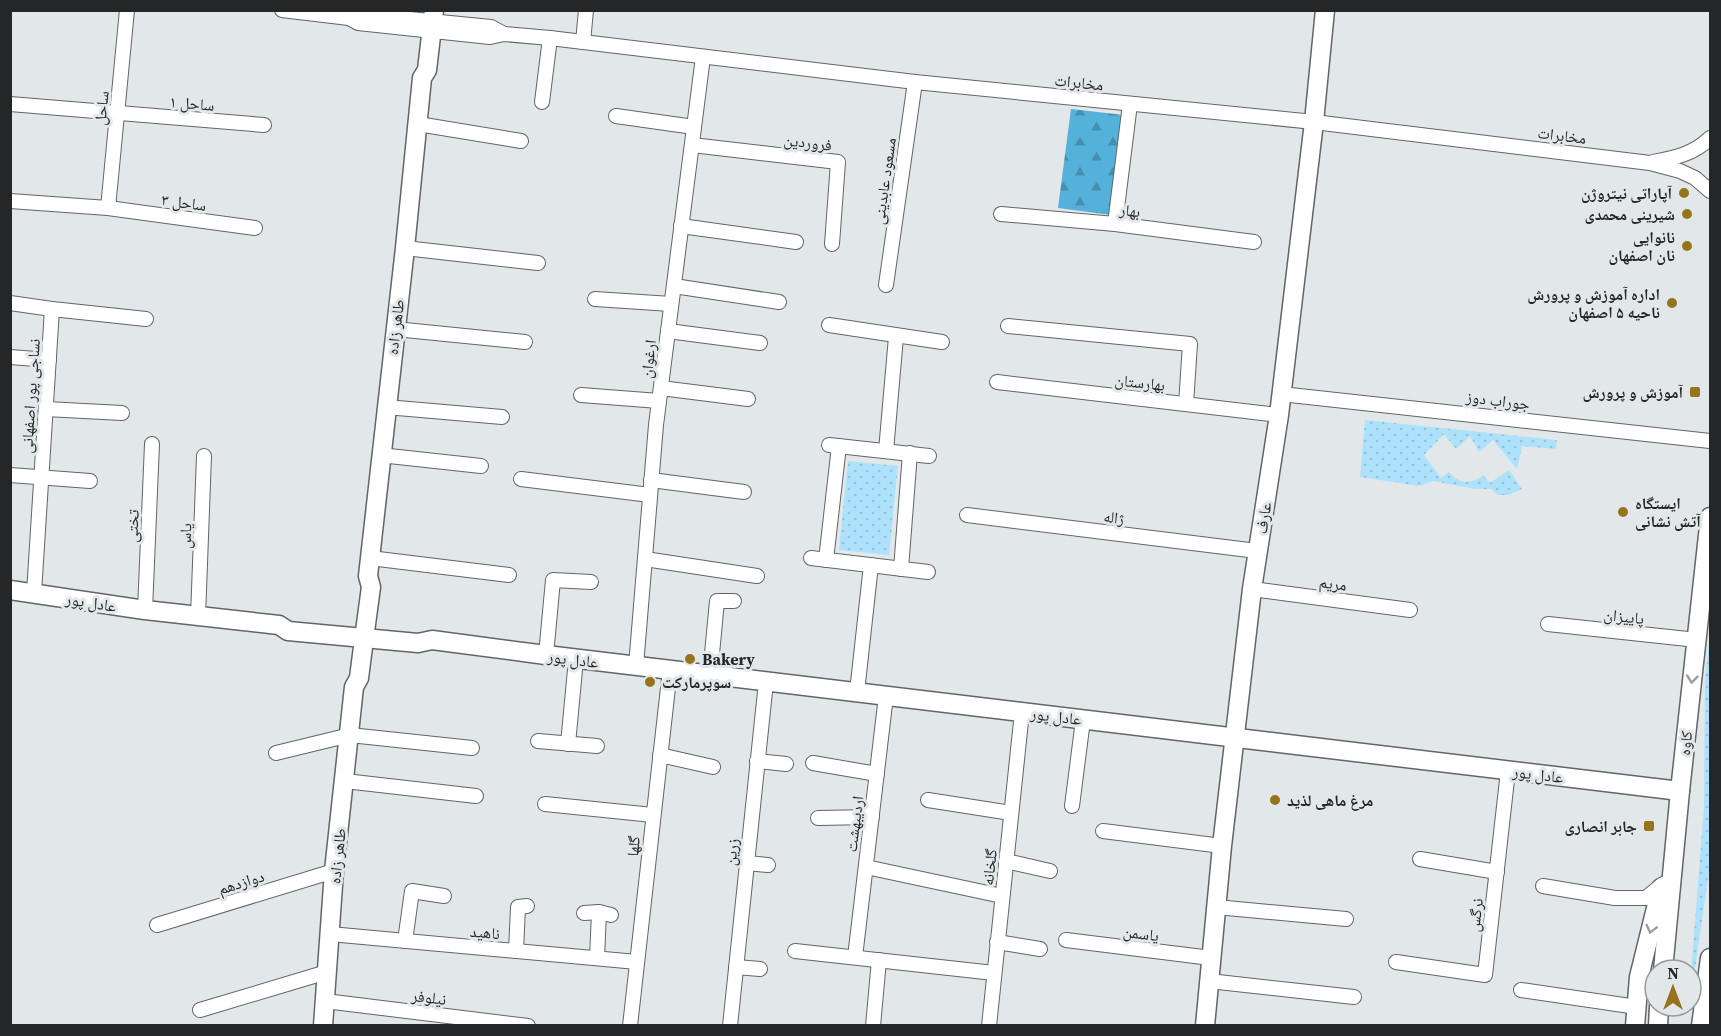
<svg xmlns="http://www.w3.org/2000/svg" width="1721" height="1036" font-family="'Source Serif 4','Noto Naskh Arabic',serif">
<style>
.grass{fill:url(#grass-dots)}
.forest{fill:url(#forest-firs)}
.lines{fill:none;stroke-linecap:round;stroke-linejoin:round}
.minor-casing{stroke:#616567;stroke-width:16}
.major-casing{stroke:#616567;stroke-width:21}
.minor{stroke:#fff;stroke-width:14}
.major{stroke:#fff;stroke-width:18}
.oneway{stroke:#9c9d9e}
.poi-dot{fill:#95741c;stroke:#e2e7ea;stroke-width:2}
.labels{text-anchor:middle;stroke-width:6;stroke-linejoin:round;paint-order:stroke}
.street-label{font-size:16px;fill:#242627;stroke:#e2e7ea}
.poi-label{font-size:16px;font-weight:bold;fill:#242627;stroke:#e2e7ea;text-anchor:end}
</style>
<defs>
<pattern id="grass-dots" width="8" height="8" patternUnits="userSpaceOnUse" patternTransform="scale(1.5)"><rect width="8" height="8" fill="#aee2fc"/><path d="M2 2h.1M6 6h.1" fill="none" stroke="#96c2d8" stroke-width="1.8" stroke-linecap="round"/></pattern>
<pattern id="forest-firs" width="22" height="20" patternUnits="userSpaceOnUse" patternTransform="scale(1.5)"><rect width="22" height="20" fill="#53b1da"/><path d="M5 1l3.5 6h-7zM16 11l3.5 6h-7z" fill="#4590b1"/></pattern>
</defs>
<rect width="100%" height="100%" fill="#e2e7ea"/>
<g class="grass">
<path d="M1365,420L1557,440L1556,449L1522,446L1517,469L1493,440L1479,452L1470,436L1456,449L1444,434L1424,455L1441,478L1449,472C1459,484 1471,485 1483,475L1490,483L1509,470L1522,489L1508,495H1498L1491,489H1476L1433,481L1419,486L1360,477Z"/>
<path d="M848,461L898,466L889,555L839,550Z"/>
<path d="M1710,630V865L1691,996V973L1704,807L1705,683Z"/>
</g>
<path class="forest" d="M1071,109L1124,115L1111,215L1058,208Z"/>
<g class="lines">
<defs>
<g id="minor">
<path d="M282,10L349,18L358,23L490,37L504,34L550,38L915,82L1314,122L1650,163L1680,171L1695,178L1710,191"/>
<path d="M349,18L358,14L491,27L504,34"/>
<path d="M583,42L586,10"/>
<path d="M542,102L550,38"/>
<path d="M10,104L264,125"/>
<path d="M616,116L694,127"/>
<path d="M418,124L521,141"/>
<path d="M692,145L838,162L832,244"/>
<path d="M1653,162C1674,158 1694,154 1710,138"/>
<path d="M10,201L108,208L255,228"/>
<path d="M108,208L127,10"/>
<path d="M1001,214L1115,224L1254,242"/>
<path d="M1115,224L1130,104"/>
<path d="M681,226L796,242"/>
<path d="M405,248L538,263"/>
<path d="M886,285L915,82"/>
<path d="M674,286L779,302"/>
<path d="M595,299L671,304"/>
<path d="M10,303L52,309L146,319"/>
<path d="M829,325L942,342"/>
<path d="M1008,326L1190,344L1186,404"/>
<path d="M395,329L525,342"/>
<path d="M668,331L760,343"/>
<path d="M10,357L49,360"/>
<path d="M997,382L1279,415"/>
<path d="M661,388L748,399"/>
<path d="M1281,394L1710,441"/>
<path d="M581,395L659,401"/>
<path d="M386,407L502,417"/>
<path d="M46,409L122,413"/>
<path d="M829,445L929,456"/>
<path d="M886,451L896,337"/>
<path d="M380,455L481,466"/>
<path d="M10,475L90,481"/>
<path d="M521,479L650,495"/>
<path d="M651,480L744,492"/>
<path d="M967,515L1257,551"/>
<path d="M370,558L509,575"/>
<path d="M811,558L928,572"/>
<path d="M645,559L757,576"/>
<path d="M826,560L839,446"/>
<path d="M901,569L910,453"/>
<path d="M1252,589L1410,610"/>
<path d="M34,593L52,309"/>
<path d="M145,610L152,444"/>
<path d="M198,617L204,456"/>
<path d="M1548,624L1697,640"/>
<path d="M546,655L553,580L591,582"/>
<path d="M636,666L656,425L703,57"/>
<path d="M710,675L717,601H734"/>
<path d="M857,692L871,565"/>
<path d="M538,741L597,746"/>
<path d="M568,744L576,659"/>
<path d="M276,753L350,735L472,748"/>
<path d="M660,755L713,767"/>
<path d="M757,761L786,764"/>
<path d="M813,763L877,774"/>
<path d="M345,781L476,796"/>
<path d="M928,800L1011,813"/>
<path d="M545,804L653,815"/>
<path d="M1072,806L1083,720"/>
<path d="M818,818L872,817"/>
<path d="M1103,831L1222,846"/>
<path d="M1420,859L1497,872"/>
<path d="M1006,861L1050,871"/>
<path d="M747,863L768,865"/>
<path d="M866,867L1002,896"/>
<path d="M1543,886L1615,898H1646L1663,884"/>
<path d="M1216,907L1346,919"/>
<path d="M584,913L599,912L611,915"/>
<path d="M157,925L334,871"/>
<path d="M330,934L637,962"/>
<path d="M1066,940L1211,958"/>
<path d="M405,941L412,891L444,896"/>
<path d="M997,942L1040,949"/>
<path d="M516,951L518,907L527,906"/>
<path d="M795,951L994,973"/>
<path d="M855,957L886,696"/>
<path d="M597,958L599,912"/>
<path d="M1396,962L1485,975L1508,771"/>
<path d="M736,967L760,969"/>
<path d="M1209,981L1354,997"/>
<path d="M1521,990L1637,1007"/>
<path d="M325,1001L528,1026"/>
<path d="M200,1010L327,972"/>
<path d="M630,1026L670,670"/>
<path d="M730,1026L766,682"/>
<path d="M873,1026L879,960"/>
<path d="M989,1026L1022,712"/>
</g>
<g id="major">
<path d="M10,590L145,610L279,625L288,631L418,643L432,640L546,655L1680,791"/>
<path d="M1663,970L1680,791L1710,517"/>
<path d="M323,1026L334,871L354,687L359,678L364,639L371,587L368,576L405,248L422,78L427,70L434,10"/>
<path d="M1205,1026L1222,846L1252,589L1279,415L1314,122L1325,10"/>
<path d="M1635,1026L1639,977L1661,888"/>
<path d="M1658,1026L1659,1006"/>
<path d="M1701,1026L1710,958"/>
</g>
</defs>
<use href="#minor" class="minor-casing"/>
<use href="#major" class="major-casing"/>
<use href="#minor" class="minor"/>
<use href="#major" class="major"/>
</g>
<defs><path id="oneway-chevron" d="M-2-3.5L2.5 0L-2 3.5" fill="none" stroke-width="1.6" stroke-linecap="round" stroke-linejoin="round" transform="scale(1.5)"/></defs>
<g class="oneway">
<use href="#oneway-chevron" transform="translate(1692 679) rotate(96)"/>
<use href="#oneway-chevron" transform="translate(1651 929) rotate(104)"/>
</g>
<g class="poi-dot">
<circle cx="1684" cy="193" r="6"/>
<circle cx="1687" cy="214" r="6"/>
<circle cx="1687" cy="246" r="6"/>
<circle cx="1672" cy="303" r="6"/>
<rect x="1689" y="386" width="12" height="12" rx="3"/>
<circle cx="1623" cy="512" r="6"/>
<circle cx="690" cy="659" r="6"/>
<circle cx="650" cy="682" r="6"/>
<circle cx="1275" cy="800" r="6"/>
<rect x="1643" y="820" width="12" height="12" rx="3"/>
</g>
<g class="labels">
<g class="street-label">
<text transform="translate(1079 82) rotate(6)" y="6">مخابرات</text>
<text transform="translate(192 103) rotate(5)" y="6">ساحل ۱</text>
<text transform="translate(101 108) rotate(-84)" y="6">ساحل</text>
<text transform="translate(1562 135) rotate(7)" y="6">مخابرات</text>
<text transform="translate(808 142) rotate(7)" y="6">فروردین</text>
<text transform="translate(884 181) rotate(-82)" y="6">مسعود عابدینی</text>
<text transform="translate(184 202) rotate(8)" y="6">ساحل ۳</text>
<text transform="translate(1130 210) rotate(7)" y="6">بهار</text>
<text transform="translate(395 327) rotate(-83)" y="6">طاهر زاده</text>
<text transform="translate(648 359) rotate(-83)" y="6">ارغوان</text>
<text transform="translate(1140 382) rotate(6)" y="6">بهارستان</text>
<text transform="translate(30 396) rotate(-86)" y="6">نساجی پور اصفهانی</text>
<text transform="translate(1498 400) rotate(7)" y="6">جوراب دوز</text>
<text transform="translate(1114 517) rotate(7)" y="6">ژاله</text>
<text transform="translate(1263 518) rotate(-81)" y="6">عارف</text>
<text transform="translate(132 526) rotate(-87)" y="6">تختی</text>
<text transform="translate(185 536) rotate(-88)" y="6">یاس</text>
<text transform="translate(1333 583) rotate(8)" y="6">مریم</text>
<text transform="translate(91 602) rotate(9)" y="6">عادل پور</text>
<text transform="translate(1624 616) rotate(6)" y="6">پاییزان</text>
<text transform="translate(573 659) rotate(7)" y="6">عادل پور</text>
<text transform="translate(1056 716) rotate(7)" y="6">عادل پور</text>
<text transform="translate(1685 743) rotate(-84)" y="6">کاوه</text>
<text transform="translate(1538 774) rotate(7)" y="6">عادل پور</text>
<text transform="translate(854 824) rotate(-83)" y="6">اردیبهشت</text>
<text transform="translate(633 846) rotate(-84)" y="6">گلها</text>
<text transform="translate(731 852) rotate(-84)" y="6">زرین</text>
<text transform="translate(337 856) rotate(-84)" y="6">طاهر زاده</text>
<text transform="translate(989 867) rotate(-84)" y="6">گلخانه</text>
<text transform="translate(241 882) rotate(-17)" y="6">دوازدهم</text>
<text transform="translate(1475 915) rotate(-83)" y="6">نرگس</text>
<text transform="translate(485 932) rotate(5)" y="6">ناهید</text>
<text transform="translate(1141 933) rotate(7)" y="6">یاسمن</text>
<text transform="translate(429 997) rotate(7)" y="6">نیلوفر</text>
</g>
<g class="poi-label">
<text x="1672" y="199">آپاراتی نیتروژن</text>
<text x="1675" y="220">شیرینی محمدی</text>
<text x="1675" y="243">نانوایی<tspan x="1675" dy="18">نان اصفهان</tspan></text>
<text x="1660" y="300">اداره آموزش و پرورش<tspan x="1660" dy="18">ناحیه ۵ اصفهان</tspan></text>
<text x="1683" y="398">آموزش و پرورش</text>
<text x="1635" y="509" text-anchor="start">ایستگاه<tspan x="1635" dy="18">آتش نشانی</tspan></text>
<text x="702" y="665" text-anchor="start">Bakery</text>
<text x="662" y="688" text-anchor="start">سوپرمارکت</text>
<text x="1287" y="806" text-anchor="start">مرغ ماهی لذید</text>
<text x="1637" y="832">جابر انصاری</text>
</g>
</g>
<rect width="1721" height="1036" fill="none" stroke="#242627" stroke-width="24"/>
<g transform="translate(1673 988)"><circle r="28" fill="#e2e7ea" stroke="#969a9c" stroke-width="1.5"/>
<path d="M0-4.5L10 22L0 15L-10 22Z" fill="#95741c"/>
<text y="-9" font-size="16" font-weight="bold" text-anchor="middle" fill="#242627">N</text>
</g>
</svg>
